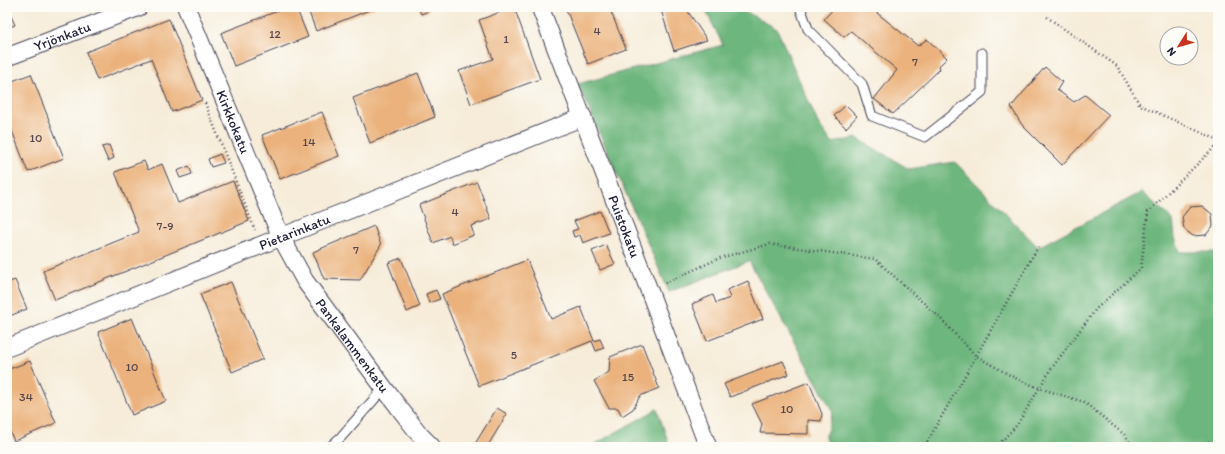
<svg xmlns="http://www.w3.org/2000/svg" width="1225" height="454" font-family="Itim,sans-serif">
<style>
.forest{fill:#6db67d;stroke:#486c5c}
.building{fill:#ebb27d}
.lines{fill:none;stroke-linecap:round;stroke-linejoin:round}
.lane-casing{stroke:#424053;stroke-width:11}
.street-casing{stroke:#424053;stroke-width:19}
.path{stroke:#424053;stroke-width:2.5;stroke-dasharray:1 3;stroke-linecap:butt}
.lane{stroke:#fff;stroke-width:9}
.street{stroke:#fff;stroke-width:17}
.labels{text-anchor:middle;stroke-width:3.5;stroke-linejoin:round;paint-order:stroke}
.number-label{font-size:12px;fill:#54464c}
.street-label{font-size:14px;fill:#22223b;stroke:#fdfcf7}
</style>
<rect width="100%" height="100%" fill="#fdfcf7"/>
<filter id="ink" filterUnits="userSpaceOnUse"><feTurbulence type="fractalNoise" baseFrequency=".025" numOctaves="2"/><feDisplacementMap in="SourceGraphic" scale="8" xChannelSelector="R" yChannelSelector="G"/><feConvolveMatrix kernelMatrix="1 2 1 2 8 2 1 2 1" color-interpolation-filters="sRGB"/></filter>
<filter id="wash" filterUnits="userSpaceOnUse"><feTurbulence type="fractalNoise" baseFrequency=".012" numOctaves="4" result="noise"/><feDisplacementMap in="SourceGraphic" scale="16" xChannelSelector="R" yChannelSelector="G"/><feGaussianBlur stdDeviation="0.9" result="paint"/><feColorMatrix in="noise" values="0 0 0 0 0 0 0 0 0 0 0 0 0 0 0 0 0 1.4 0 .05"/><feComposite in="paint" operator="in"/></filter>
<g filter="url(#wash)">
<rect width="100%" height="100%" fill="#f6ecd9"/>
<g class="forest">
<path d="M704,7H738L777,29L818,123L832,143L857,138L909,169L955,162L1038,247L1142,192L1173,220L1175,238L1180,252H1218V447H829L825,438L833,412L749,261L669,292L578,84L723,45Z"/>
<path d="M657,409L670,447H590Z"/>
</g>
<g id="blocks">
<g class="building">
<path d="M7,7L15,25L7,28Z"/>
<path d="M288,7H296L308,37L234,66L221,33Z"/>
<path d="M307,7H377L316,31Z"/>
<path d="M418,7H427L429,11L421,14Z"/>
<path d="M514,7L540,79L471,104L459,71L493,59L479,20Z"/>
<path d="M565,7H609L626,49L588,64Z"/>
<path d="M660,7H685L707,40L674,51Z"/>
<path d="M835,7H873L872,9L918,46L927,39L947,58L939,66L940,69L893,114L874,99L897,70L851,31L844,37L824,19Z"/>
<path d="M169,19L202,100L172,112L151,59L97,80L86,52Z"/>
<path d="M1045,67L1062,82L1057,90L1074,102L1085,95L1109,115L1062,165L1022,125L1011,107Z"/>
<path d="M418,73L435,117L370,143L353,98Z"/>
<path d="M31,74L64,158L28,172L7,118V83Z"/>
<path d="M846,105L857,116L846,128L834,116Z"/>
<path d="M322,112L339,156L280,179L262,135Z"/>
<path d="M109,145L114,158L108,161L102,147Z"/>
<path d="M220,154L224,163L211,167L208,159Z"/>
<path d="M144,161L148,170L162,164L178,203L233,181L249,221L55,300L43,271L139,232L115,172Z"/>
<path d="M189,166L192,174L180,178L177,171Z"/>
<path d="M477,182L491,219L471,226L474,235L452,244L450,236L433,243L419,205Z"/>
<path d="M1202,206L1212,214L1213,226L1206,235L1193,236L1184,229L1182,217L1190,207Z"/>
<path d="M600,211L609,233L583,243L580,235L574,237L572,231L578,229L574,221Z"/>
<path d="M374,226L381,245L360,280L324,279L313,252Z"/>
<path d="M606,245L615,264L600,270L592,251Z"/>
<path d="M401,258L420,306L407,312L388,263Z"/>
<path d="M527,260L551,319L581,307L594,341L600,339L604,348L596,351L592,341L479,386L442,294Z"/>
<path d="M15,280L27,309L7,317V283Z"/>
<path d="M748,281L763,319L707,341L692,304L713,295L716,303L730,298L727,290Z"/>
<path d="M231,282L263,359L232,372L200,294Z"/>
<path d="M436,290L440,299L429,303L426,294Z"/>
<path d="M132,318L166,401L132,415L98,332Z"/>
<path d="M642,344L659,388L640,396L633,409L622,416L618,408H609L594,381L609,372L610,357Z"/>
<path d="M30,361L56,423L14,441L7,425V370Z"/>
<path d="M783,361L789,374L730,397L724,384Z"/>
<path d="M809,382L822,414L821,421L808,420V434L760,433L762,424L752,404Z"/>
<path d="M497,408L507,414L487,447H473Z"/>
</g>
</g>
</g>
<g filter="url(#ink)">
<use href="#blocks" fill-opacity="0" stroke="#424053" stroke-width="1"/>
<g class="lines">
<defs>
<g id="lane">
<path d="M800,7L808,29L862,84L872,116L925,137L982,92V53"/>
<path d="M330,447L341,437L384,388"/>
</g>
<g id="street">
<path id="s1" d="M186,7L281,237L305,281L384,388L420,435L432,447"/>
<path id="s2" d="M540,7L649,290L708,447"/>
<path id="s3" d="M7,57L139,7"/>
<path id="s4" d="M7,348L281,237L583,117"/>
</g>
</defs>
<use href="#lane" class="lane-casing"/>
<use href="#street" class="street-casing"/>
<g class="path">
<path d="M1047,17L1117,66L1140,105L1218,140"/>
<path d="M205,103L255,230"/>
<path d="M665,283L720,258L770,244L875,259L939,317L976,356L1015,378L1039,388L1084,402L1126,436L1132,447"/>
<path d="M921,447L926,444L1038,247"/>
<path d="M996,447L1017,425L1051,369L1096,309L1141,268L1148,212L1218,144"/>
</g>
<use href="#lane" class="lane"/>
<use href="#street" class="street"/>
</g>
</g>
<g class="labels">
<g class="number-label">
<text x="597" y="35">4</text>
<text x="275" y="38">12</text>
<text x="506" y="43">1</text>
<text x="915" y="66">7</text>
<text x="36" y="142">10</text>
<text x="309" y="146">14</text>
<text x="455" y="216">4</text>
<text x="165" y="230">7-9</text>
<text x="356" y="254">7</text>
<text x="514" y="359">5</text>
<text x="132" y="371">10</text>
<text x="628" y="381">15</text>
<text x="26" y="401">34</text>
<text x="787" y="413">10</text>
</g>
<g class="street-label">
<text dy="5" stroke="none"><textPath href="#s3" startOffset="59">Yrjönkatu</textPath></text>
<text dy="5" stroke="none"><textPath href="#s1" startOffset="124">Kirkkokatu</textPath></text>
<text dy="5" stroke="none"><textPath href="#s2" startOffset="235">Puistokatu</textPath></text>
<text dy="5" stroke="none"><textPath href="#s4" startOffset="310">Pietarinkatu</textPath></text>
<text dy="5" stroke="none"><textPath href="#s1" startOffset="379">Pankalammenkatu</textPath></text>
</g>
</g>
<rect width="1225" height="454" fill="none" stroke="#fdfcf7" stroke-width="24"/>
<g transform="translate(1179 46) rotate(233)"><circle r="19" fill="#fdfcf7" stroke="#a5a5ac"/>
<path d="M0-3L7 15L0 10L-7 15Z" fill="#c8321e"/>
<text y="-6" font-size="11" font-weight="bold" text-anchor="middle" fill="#22223b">N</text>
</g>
</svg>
